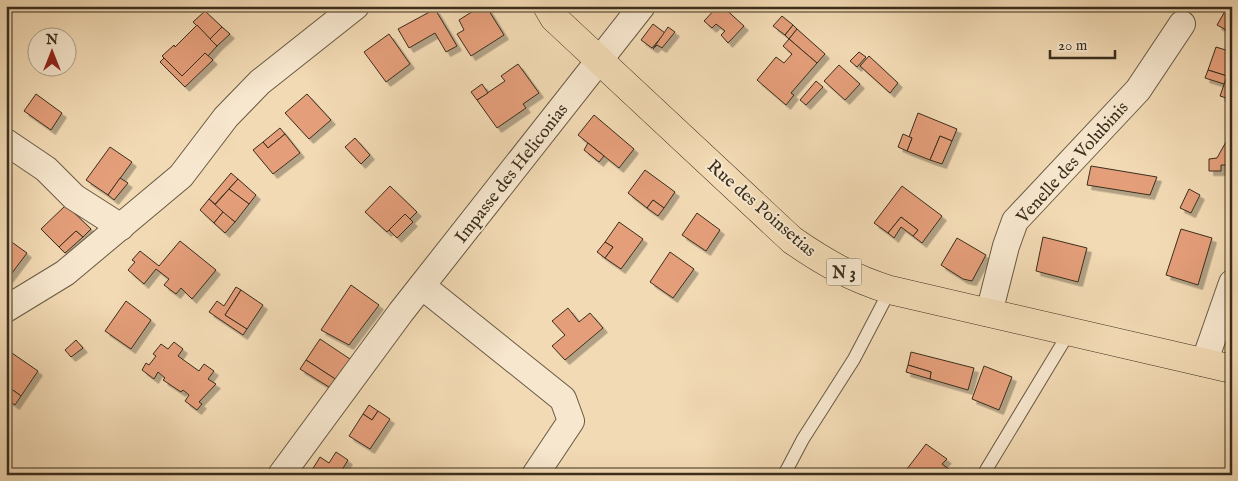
<svg xmlns="http://www.w3.org/2000/svg" width="1238" height="481" font-family="'IM FELL English',serif">
<style>
.building{fill:#e49e7a;stroke:#3a2e1d;filter:url(#shadow)}
.lines{fill:none;stroke-linecap:round;stroke-linejoin:round}
.lane-casing{stroke:#685943;stroke-width:14}
.street-casing{stroke:#685943;stroke-width:28}
.primary-casing{stroke:#3a2e1d;stroke-width:29}
.lane{stroke:#f7e7ce;stroke-width:12}
.street{stroke:#f7e7ce;stroke-width:26}
.primary{stroke:#f2dab4;stroke-width:28}
.labels{text-anchor:middle;stroke-width:4;stroke-linejoin:round;paint-order:stroke}
.shield{fill:#f7e7ce;stroke:#736652;stroke-width:1}
.shield-label{font-size:16px;font-weight:bold;fill:#3a2e1d}
.street-label{font-size:18px;fill:#3a2e1d;stroke:#f7e7ce}
</style>
<defs>
<filter id="shadow"><feDropShadow dx="4.5" dy="4.5" stdDeviation="0" flood-color="#0004"/></filter>
</defs>
<rect width="100%" height="100%" fill="#f2dab4"/>
<filter id="stains"><feTurbulence type="fractalNoise" baseFrequency=".004" numOctaves="4"/><feColorMatrix values="0 0 0 0 .2 0 0 0 0 .09 0 0 0 0 .02 0 0 0 .5 -.17"/></filter>
<radialGradient id="worn" r=".72"><stop offset=".6" stop-color="#630" stop-opacity="0"/><stop offset="1" stop-color="#630" stop-opacity=".3"/></radialGradient>
<g class="building">
<path d="M481,6H486L504,35L471,56L457,34L464,30L459,20Z"/>
<path d="M718,6H722L744,26L728,43L721,35L725,31L716,24L712,28L704,21Z"/>
<path d="M1228,6L1232,8V33L1217,25Z"/>
<path d="M435,9L457,46L446,52L435,33L409,48L398,29Z"/>
<path d="M205,11L222,27L210,39L193,22Z"/>
<path d="M782,16L793,25L785,35L773,26Z"/>
<path d="M653,24L665,33L652,48L641,40Z"/>
<path d="M197,25L217,46L208,56L205,53L182,76L162,56L174,45L175,47Z"/>
<path d="M793,25L797,29L789,39L785,35Z"/>
<path d="M222,27L230,34L217,46L210,39Z"/>
<path d="M668,27L675,32L662,48L657,45L653,49Z"/>
<path d="M797,29L825,54L817,63L789,39Z"/>
<path d="M389,34L410,64L386,82L364,52Z"/>
<path d="M789,39L817,63L791,93L794,95L786,105L757,80L776,57L784,63L792,54L783,46Z"/>
<path d="M1216,47L1232,52V100L1220,96L1227,76L1208,70Z"/>
<path d="M859,52L866,57L857,67L850,61Z"/>
<path d="M205,53L213,60L185,87L160,62L164,58L182,76Z"/>
<path d="M869,56L898,83L890,93L860,66Z"/>
<path d="M518,64L539,93L523,104L526,108L497,128L477,100L505,81L501,76Z"/>
<path d="M839,65L860,84L845,100L824,81Z"/>
<path d="M1208,70L1227,76L1224,84L1205,78Z"/>
<path d="M816,81L823,87L806,105L800,100Z"/>
<path d="M482,84L488,93L477,100L471,92Z"/>
<path d="M36,94L62,113L51,130L24,111Z"/>
<path d="M307,94L331,120L309,139L285,113Z"/>
<path d="M918,113L957,129L952,141L940,136L930,160L907,151L912,138L909,137Z"/>
<path d="M594,115L634,149L619,168L578,135Z"/>
<path d="M280,128L285,134L268,148L263,142Z"/>
<path d="M1232,131V165H1221V171H1209V159L1217,158Z"/>
<path d="M285,134L300,153L273,174L253,150L263,142L268,148Z"/>
<path d="M903,134L912,138L907,151L898,147Z"/>
<path d="M940,136L952,141L942,164L930,160Z"/>
<path d="M355,138L370,155L361,164L345,147Z"/>
<path d="M588,143L604,156L599,162L584,150Z"/>
<path d="M110,147L132,162L108,195L86,180Z"/>
<path d="M1091,166L1157,177L1150,195L1087,185Z"/>
<path d="M645,170L675,192L664,208L653,200L647,208L628,193Z"/>
<path d="M231,173L238,179L215,204L209,199Z"/>
<path d="M120,178L128,183L114,200L108,195Z"/>
<path d="M238,179L256,195L249,204L229,189Z"/>
<path d="M390,186L417,212L410,219L405,214L387,232L365,212Z"/>
<path d="M902,186L942,216L922,243L913,236L918,230L901,217L888,233L874,223Z"/>
<path d="M229,189L249,204L235,222L214,206Z"/>
<path d="M1189,189L1200,195L1191,213L1180,208Z"/>
<path d="M209,199L223,212L214,223L200,210Z"/>
<path d="M653,200L664,208L658,216L647,208Z"/>
<path d="M66,205L91,229L83,237L76,231L59,247L41,229Z"/>
<path d="M223,212L235,222L225,233L214,223Z"/>
<path d="M697,213L720,230L706,251L682,235Z"/>
<path d="M405,214L413,222L397,238L389,230Z"/>
<path d="M901,217L918,230L913,236L901,227L894,238L888,233Z"/>
<path d="M619,222L643,239L621,269L605,258L613,247L605,242Z"/>
<path d="M1181,229L1212,238L1198,285L1166,275Z"/>
<path d="M76,231L83,237L65,253L59,247Z"/>
<path d="M1043,237L1087,248L1078,282L1036,271Z"/>
<path d="M6,238L27,253L6,281Z"/>
<path d="M957,238L986,255L972,281L963,279L941,265Z"/>
<path d="M180,241L216,270L192,299L181,288L176,294L164,285L169,279L156,269L144,284L128,270L135,262L132,260L140,251L159,266Z"/>
<path d="M605,242L613,247L605,258L597,252Z"/>
<path d="M670,252L694,269L673,298L650,282Z"/>
<path d="M351,285L379,305L349,345L321,330Z"/>
<path d="M236,287L241,290L225,315L247,329L243,335L209,312L217,301L224,306Z"/>
<path d="M241,290L263,305L247,329L225,315Z"/>
<path d="M126,301L151,320L131,349L105,331Z"/>
<path d="M568,308L579,322L590,313L603,328L565,360L552,346L565,335L552,321Z"/>
<path d="M320,339L356,363L343,384L306,360Z"/>
<path d="M76,340L83,348L71,357L65,350Z"/>
<path d="M174,342L183,349L178,356L199,371L204,364L214,371L208,379L216,384L199,402L202,404L197,410L185,401L189,395L183,390L181,392L163,380L165,378L158,372L154,379L142,370L146,363L149,365L156,356L153,354L161,344L168,349Z"/>
<path d="M9,351L38,371L21,396L6,385V356Z"/>
<path d="M911,352L974,368L968,390L930,379L931,372L908,365Z"/>
<path d="M306,360L343,384L337,392L300,369Z"/>
<path d="M908,365L931,372L930,379L906,372Z"/>
<path d="M984,366L1012,377L999,410L972,399Z"/>
<path d="M6,385L21,396L15,405L6,399Z"/>
<path d="M369,405L378,411L372,420L363,414Z"/>
<path d="M378,411L390,419L370,449L349,436L363,414L372,420Z"/>
<path d="M926,444L947,459L942,464L953,472L951,475H914L907,469Z"/>
<path d="M336,452L348,460L339,475H309L320,457L329,463Z"/>
</g>
<g class="lines">
<defs>
<g id="lane">
<path d="M784,475L803,439L854,359L890,290"/>
<path d="M983,475L1070,331"/>
</g>
<g id="street">
<path d="M6,142L46,169L74,197L121,227"/>
<path d="M422,286L563,399L571,421L535,475"/>
<path d="M6,309L65,273L181,176L226,117L260,82L356,6"/>
<path d="M989,313L1006,246L1015,221L1138,90L1182,24"/>
<path d="M1204,363L1232,283"/>
<path d="M281,475L401,312L642,6"/>
</g>
<path id="primary" d="M547,6L554,18L792,240C825,263 852,278 890,290L1232,369"/>
</defs>
<use href="#lane" class="lane-casing"/>
<use href="#street" class="street-casing"/>
<use href="#primary" class="primary-casing"/>
<use href="#lane" class="lane"/>
<use href="#street" class="street"/>
<use href="#primary" class="primary"/>
</g>
<g class="labels">
<rect class="shield" x="826.5" y="258.5" width="35" height="27" rx="4"/>
<g class="shield-label">
<text x="844" y="278">N 3</text>
</g>
<g class="street-label">
<text transform="translate(1072 162) rotate(-48)" y="6">Venelle des Volubinis</text>
<text transform="translate(511 173) rotate(-52)" y="6">Impasse des Heliconias</text>
<text transform="translate(762 208) rotate(41)" y="6">Rue des Poinsetias</text>
</g>
</g>
<rect width="1238" height="481" fill="none" stroke="#f2dab4" stroke-width="25"/>
<rect x="8" y="8" width="1223" height="466" fill="none" stroke="#3a2e1d" stroke-width="2.5"/>
<rect x="12" y="12" width="1213" height="456" fill="none" stroke="#3a2e1d"/>
<g transform="translate(52 52)"><circle r="24" fill="#f7e7ce" stroke="#ab9d87"/>
<path d="M0-4L9 19L0 12L-9 19Z" fill="#8f2418"/>
<text y="-8" font-size="14" font-weight="bold" text-anchor="middle" fill="#3a2e1d">N</text>
</g>
<path d="M1050 50v8h65v-8" fill="none" stroke="#3a2e1d" stroke-width="2.5"/>
<text x="1058" y="50" font-size="15" fill="#3a2e1d" stroke="#f7e7ce" stroke-width="4" paint-order="stroke">20 m</text>
<rect width="100%" height="100%" filter="url(#stains)"/>
<rect width="100%" height="100%" fill="url(#worn)"/>
</svg>
